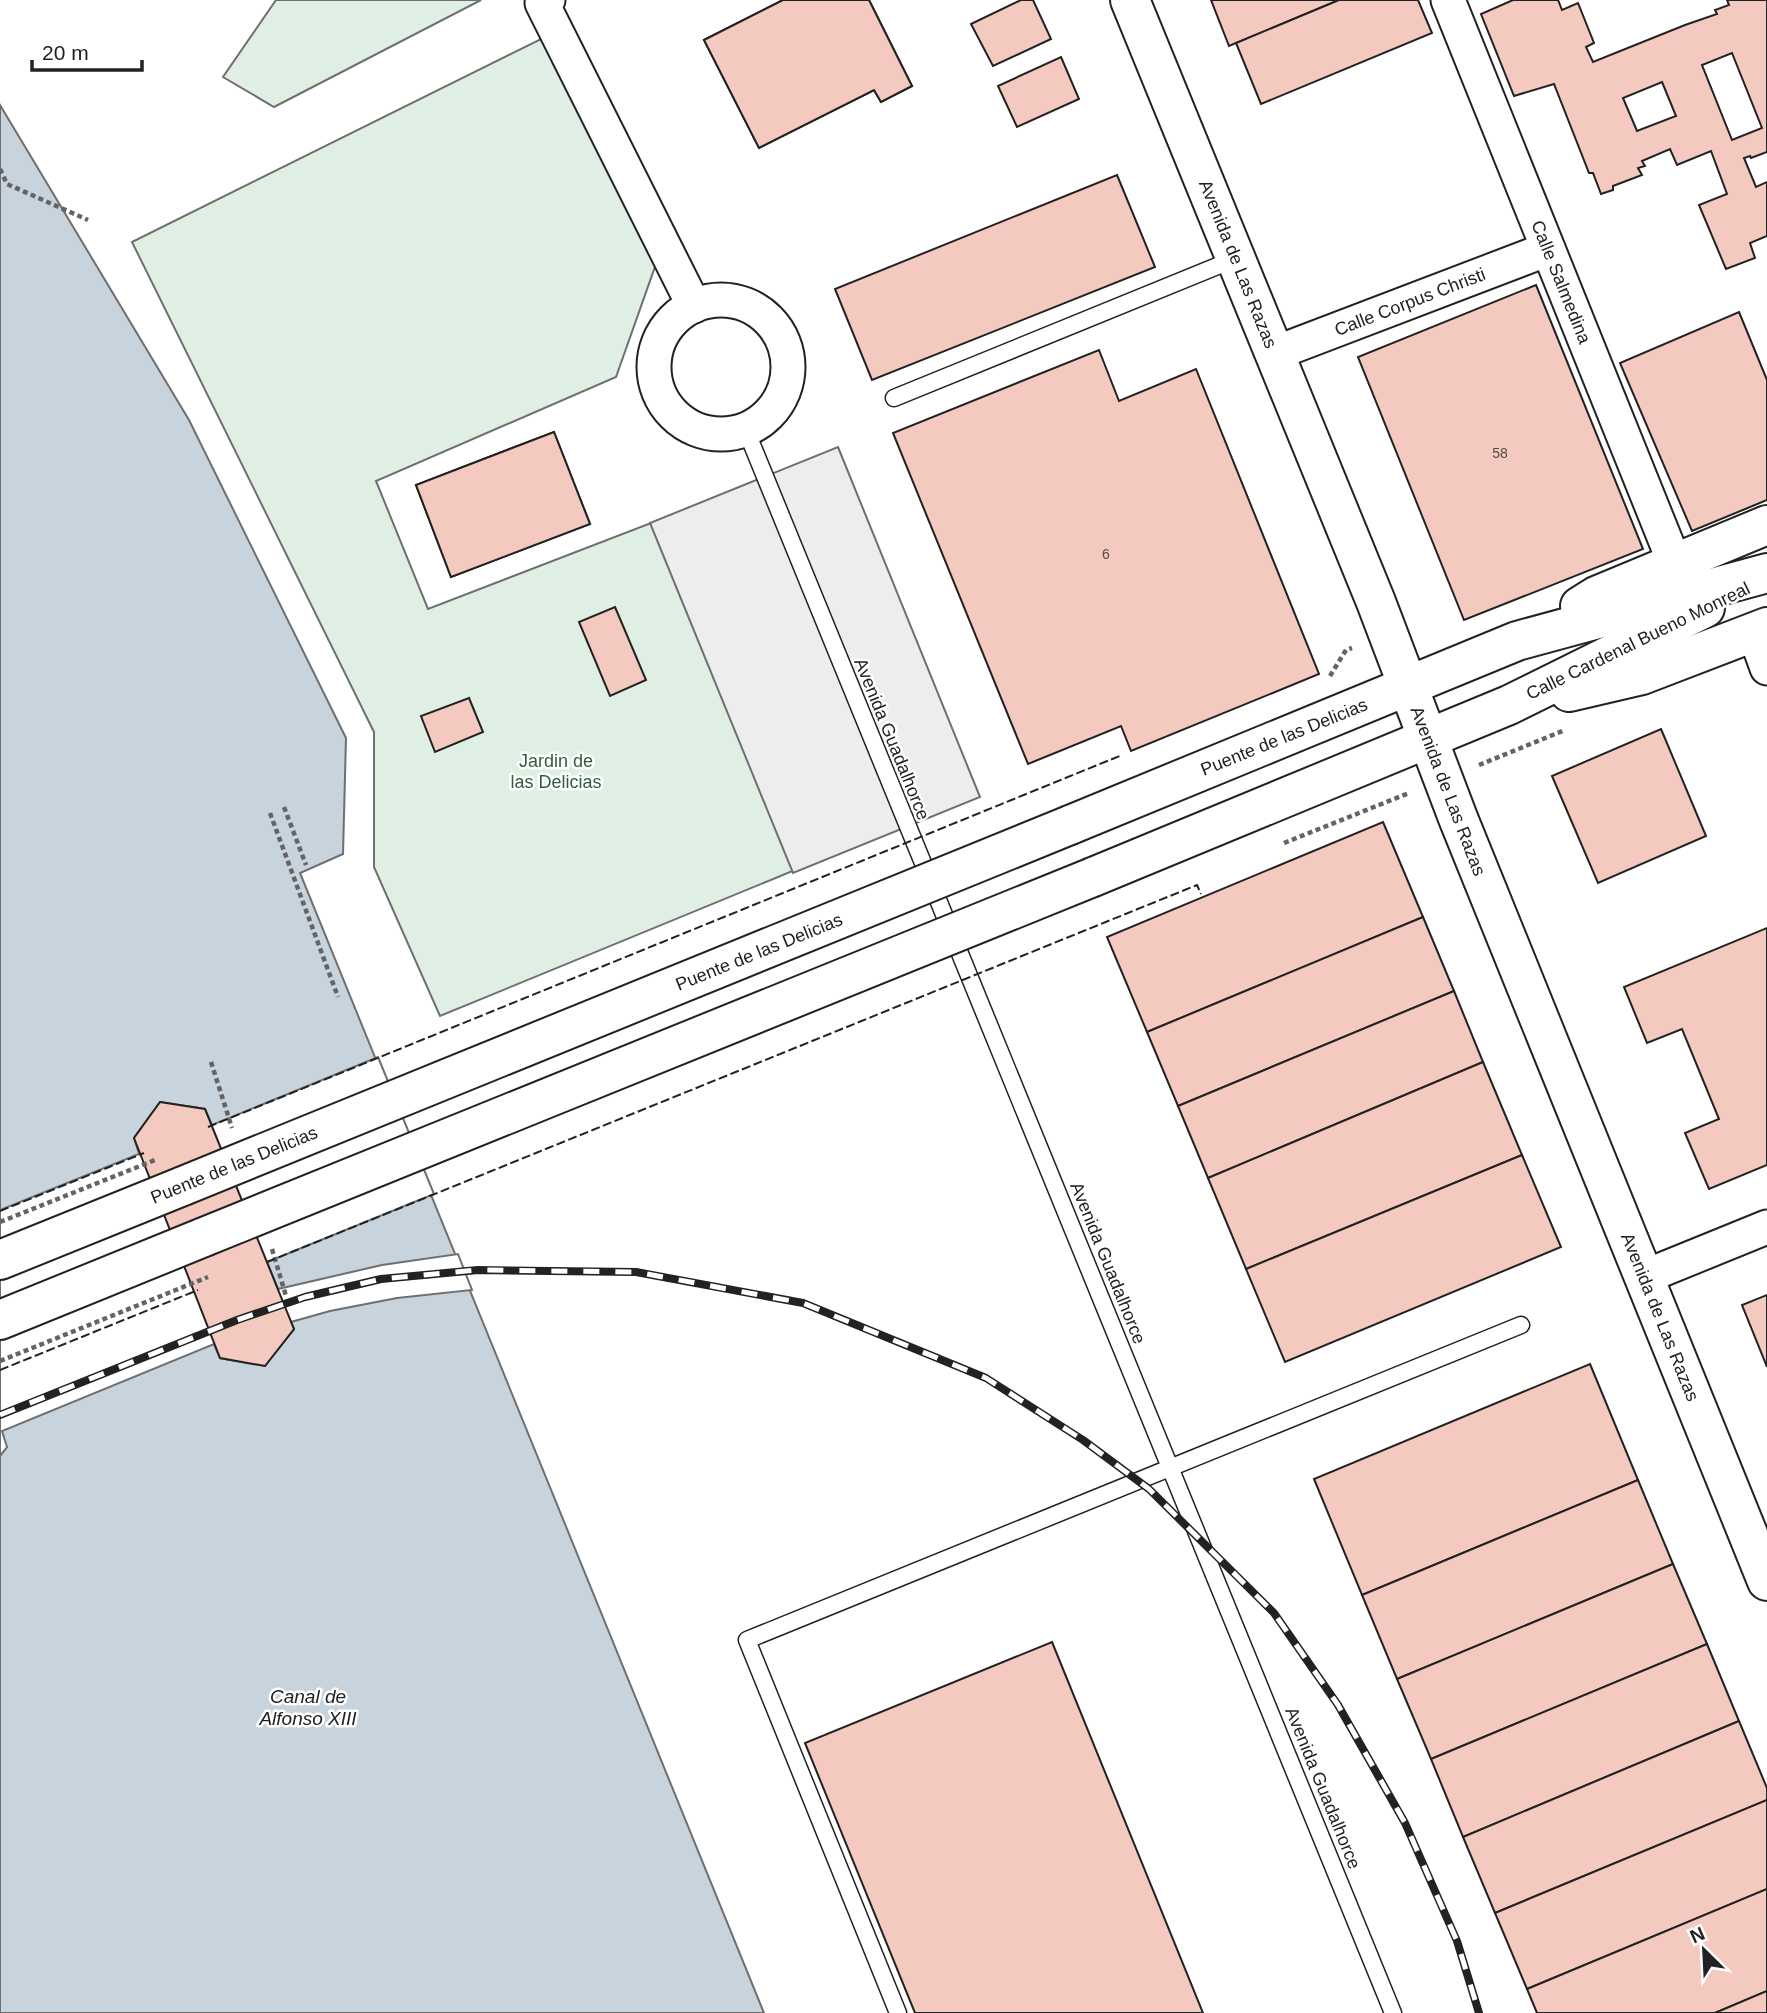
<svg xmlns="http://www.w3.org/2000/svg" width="1767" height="2013" font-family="Helvetica,sans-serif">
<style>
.green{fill:#e0efe3;stroke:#6f6f6f;stroke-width:2}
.parking{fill:#ededed;stroke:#6f6f6f;stroke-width:2}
.water{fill:#c7d3dd;stroke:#6f6f6f;stroke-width:2}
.pier{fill:#fff;stroke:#6f6f6f;stroke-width:2}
.building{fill:#f3c9c0;stroke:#222;stroke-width:2;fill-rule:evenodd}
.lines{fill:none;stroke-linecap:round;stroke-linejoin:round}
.service-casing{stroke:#222;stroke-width:19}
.minor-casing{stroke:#222;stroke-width:37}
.secondary-casing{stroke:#222;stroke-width:42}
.primary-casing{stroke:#222;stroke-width:42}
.path{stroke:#646464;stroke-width:4.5;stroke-dasharray:5 3.5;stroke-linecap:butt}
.service{stroke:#fff;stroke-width:16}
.minor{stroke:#fff;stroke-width:33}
.secondary{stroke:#fff;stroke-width:38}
.primary{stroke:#fff;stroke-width:38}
.rail-casing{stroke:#222;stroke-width:8}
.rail{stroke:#fff;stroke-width:5;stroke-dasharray:16;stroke-linecap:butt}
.primary-bridge-casing{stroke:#222;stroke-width:42;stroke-linecap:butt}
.path-bridge{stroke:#646464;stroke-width:4.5;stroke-dasharray:5 3.5;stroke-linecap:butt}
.primary-bridge{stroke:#fff;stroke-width:38}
.fence{stroke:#222;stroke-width:2;stroke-dasharray:9 3.5;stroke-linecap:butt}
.labels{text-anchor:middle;stroke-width:5;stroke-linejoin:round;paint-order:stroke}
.number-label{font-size:14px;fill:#564c4a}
.street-label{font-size:18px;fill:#222;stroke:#fff}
.park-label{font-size:18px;fill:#2f5e38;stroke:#fff}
.water-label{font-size:19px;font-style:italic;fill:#222;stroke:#fff}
</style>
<rect width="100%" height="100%" fill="#fff"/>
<g class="green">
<path d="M276,0H481L274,107L223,77Z"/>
<path d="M543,38L657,261L616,377L376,481L428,609L651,523L795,870L440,1016L374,867V732L132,242Z"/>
</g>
<path class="parking" d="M838,447L980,797L793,873L650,523Z"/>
<path class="water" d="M0,105L189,420L346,738L343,854L300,873L764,2013H0Z"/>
<path class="pier" d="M378,1057L434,1194L267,1262L278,1289L382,1265L458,1254L472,1290L397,1298L330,1311L291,1322L294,1329L265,1366L220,1358L214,1344L2,1431L7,1447L0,1456V1210L139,1154L134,1138L160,1102L205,1109L212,1125Z"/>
<g class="building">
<path d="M783,0H869L912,86L881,102L874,90L759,148L704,40Z"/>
<path d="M783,0H869L912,86L881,102L874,90L759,148L704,40Z"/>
<path d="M1021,0H1033L1051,39L993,66L971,24Z"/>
<path d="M1211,0H1339L1229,46Z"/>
<path d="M1339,0H1418L1432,33L1261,104L1236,43Z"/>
<path d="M1513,0H1558L1562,10L1578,3L1594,43L1586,47L1593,62L1685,25L1717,14L1715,10L1729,5L1727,0H1767V152L1751,158L1750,156L1744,158L1756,187L1767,182V236L1750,243L1755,258L1726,269L1699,205L1727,194L1711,151L1677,165L1670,149L1642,161L1645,166L1638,168L1642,175L1613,186V190L1601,194L1593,173H1589L1554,84L1514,96L1481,14ZM1732,53L1762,128L1732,140L1702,65ZM1662,82L1676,116L1637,131L1623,98Z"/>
<path d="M1061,57L1079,99L1017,127L998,86Z"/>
<path d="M1117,175L1155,267L872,380L835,289Z"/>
<path d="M1536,285L1643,549L1464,620L1358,357Z"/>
<path d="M1739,312L1767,380V500L1692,531L1620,363Z"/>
<path d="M1099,350L1119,401L1196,369L1319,674L1131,751L1121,726L1028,764L893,433Z"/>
<path d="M554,432L590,524L451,577L416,485Z"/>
<path d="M554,432L590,524L451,577L416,485Z"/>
<path d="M615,607L646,680L610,696L579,622Z"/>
<path d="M469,698L483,732L435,752L421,716Z"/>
<path d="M1661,729L1706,836L1598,883L1552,776Z"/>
<path d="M1383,822L1423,917L1147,1032L1107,937Z"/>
<path d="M1423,917L1454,991L1178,1106L1147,1032Z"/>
<path d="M1767,928V1165L1709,1189L1685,1133L1719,1119L1682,1029L1647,1043L1624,987Z"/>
<path d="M1454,991L1483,1062L1208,1178L1178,1106Z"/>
<path d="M1483,1062L1522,1155L1246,1269L1208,1178Z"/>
<path d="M160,1102L205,1109L294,1329L265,1366L220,1358L134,1138Z"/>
<path d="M1522,1155L1561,1247L1285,1362L1246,1269Z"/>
<path d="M1767,1295V1367L1742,1305Z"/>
<path d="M1590,1364L1638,1480L1362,1595L1314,1479Z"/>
<path d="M1638,1480L1673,1564L1397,1679L1362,1595Z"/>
<path d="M1673,1564L1707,1644L1431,1759L1397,1679Z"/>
<path d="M1052,1642L1203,2013H915L805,1743Z"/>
<path d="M1707,1644L1739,1721L1463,1837L1431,1759Z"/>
<path d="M1739,1721L1767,1788V1800L1495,1913L1463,1837Z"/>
<path d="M1767,1800V1889L1527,1989L1495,1913Z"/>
<path d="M1767,1889V1991L1715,2013H1537L1527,1989Z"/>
<path d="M1767,1991V2013H1715Z"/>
</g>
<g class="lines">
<defs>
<g id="service">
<path d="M894,398L1237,258"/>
<path d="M746,430L1393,2013"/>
<path d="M898,2013L747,1640L1521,1325"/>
</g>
<g id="minor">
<path d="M548,0L542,3L694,306"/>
<path d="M1448,0L1675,564"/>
<circle cx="721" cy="367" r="67"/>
<path d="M1273,354L1548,249"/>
<path d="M1754,632L1767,668"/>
<path d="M1644,1277L1767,1227"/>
</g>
<path id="secondary" d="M1130,0L1376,602L1458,818L1767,1581"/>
<g id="primary">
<path d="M1580,606L1596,596L1767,525"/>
<path d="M1569,692L1642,675L1767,627"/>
<path d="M1070,825L1517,641L1767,573"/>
<path d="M1093,877L1509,705L1705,608"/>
<path d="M0,1260L183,1186"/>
<path d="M0,1320L204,1237"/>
</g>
</defs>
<use href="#service" class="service-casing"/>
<use href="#minor" class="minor-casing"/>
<use href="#secondary" class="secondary-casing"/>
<use href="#primary" class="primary-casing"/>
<g class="path">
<path d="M0,169L7,184L88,220"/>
<path d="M1330,676L1346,650L1352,648"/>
<path d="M1479,765L1565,730"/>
<path d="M284,807L306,865"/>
<path d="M270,813L338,997"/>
<path d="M1284,843L1409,793"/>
<path d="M211,1062L232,1128"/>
<path d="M272,1249L286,1296"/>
</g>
<use href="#service" class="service"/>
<use href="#minor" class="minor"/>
<use href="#secondary" class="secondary"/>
<use href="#primary" class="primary"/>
<defs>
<path id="rail" d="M0,1415L237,1320L305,1297L381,1279L478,1270L636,1272L803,1303L986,1378L1083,1440L1149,1489L1274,1613L1338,1705L1405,1823L1457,1941L1479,2013"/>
</defs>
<use href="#rail" class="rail-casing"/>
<use href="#rail" class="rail"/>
<defs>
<g id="primary-bridge">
<path d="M183,1186L1070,825"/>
<path d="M204,1237L1093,877"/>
</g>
</defs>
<use href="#primary-bridge" class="primary-bridge-casing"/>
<g class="path-bridge">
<path d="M0,1222L155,1160"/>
<path d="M0,1361L208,1277"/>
</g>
<use href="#primary-bridge" class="primary-bridge"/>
<g class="fence">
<path d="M208,1127L1122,755"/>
<path d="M0,1211L144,1153"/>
<path d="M267,1262L1197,885L1201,894"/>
<path d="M0,1370L198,1290"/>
</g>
</g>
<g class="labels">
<g class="number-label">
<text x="1500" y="458">58</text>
<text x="1106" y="559">6</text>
</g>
<g class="street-label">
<text transform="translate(1238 264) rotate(68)" y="6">Avenida de Las Razas</text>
<text transform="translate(1561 282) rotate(68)" y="6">Calle Salmedina</text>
<text transform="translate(1410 302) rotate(-21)" y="6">Calle Corpus Christi</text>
<text transform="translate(1638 641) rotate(-26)" y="6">Calle Cardenal Bueno Monreal</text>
<text transform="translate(1284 737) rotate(-22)" y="6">Puente de las Delicias</text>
<text transform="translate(892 739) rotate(68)" y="6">Avenida Guadalhorce</text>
<text transform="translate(1448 791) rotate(69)" y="6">Avenida de Las Razas</text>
<text transform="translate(759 952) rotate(-22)" y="6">Puente de las Delicias</text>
<text transform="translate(234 1165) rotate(-22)" y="6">Puente de las Delicias</text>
<text transform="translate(1108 1263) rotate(68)" y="6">Avenida Guadalhorce</text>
<text transform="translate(1660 1317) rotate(68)" y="6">Avenida de Las Razas</text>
<text transform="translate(1323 1788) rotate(68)" y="6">Avenida Guadalhorce</text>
</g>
<g class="park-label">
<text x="556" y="767">Jardin de<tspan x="556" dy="21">las Delicias</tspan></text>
</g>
<g class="water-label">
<text x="308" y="1703">Canal de<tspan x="308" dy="22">Alfonso XIII</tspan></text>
</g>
</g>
<g transform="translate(1704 1950) rotate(336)" stroke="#ffffff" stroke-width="5" paint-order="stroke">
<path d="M0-5L12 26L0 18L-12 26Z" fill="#222222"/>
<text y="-10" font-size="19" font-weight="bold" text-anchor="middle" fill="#222222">N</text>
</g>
<path d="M32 60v10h110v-10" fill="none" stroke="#222222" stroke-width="3.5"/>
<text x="42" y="60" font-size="21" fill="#222222" stroke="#ffffff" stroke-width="5" paint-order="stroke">20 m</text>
</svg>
